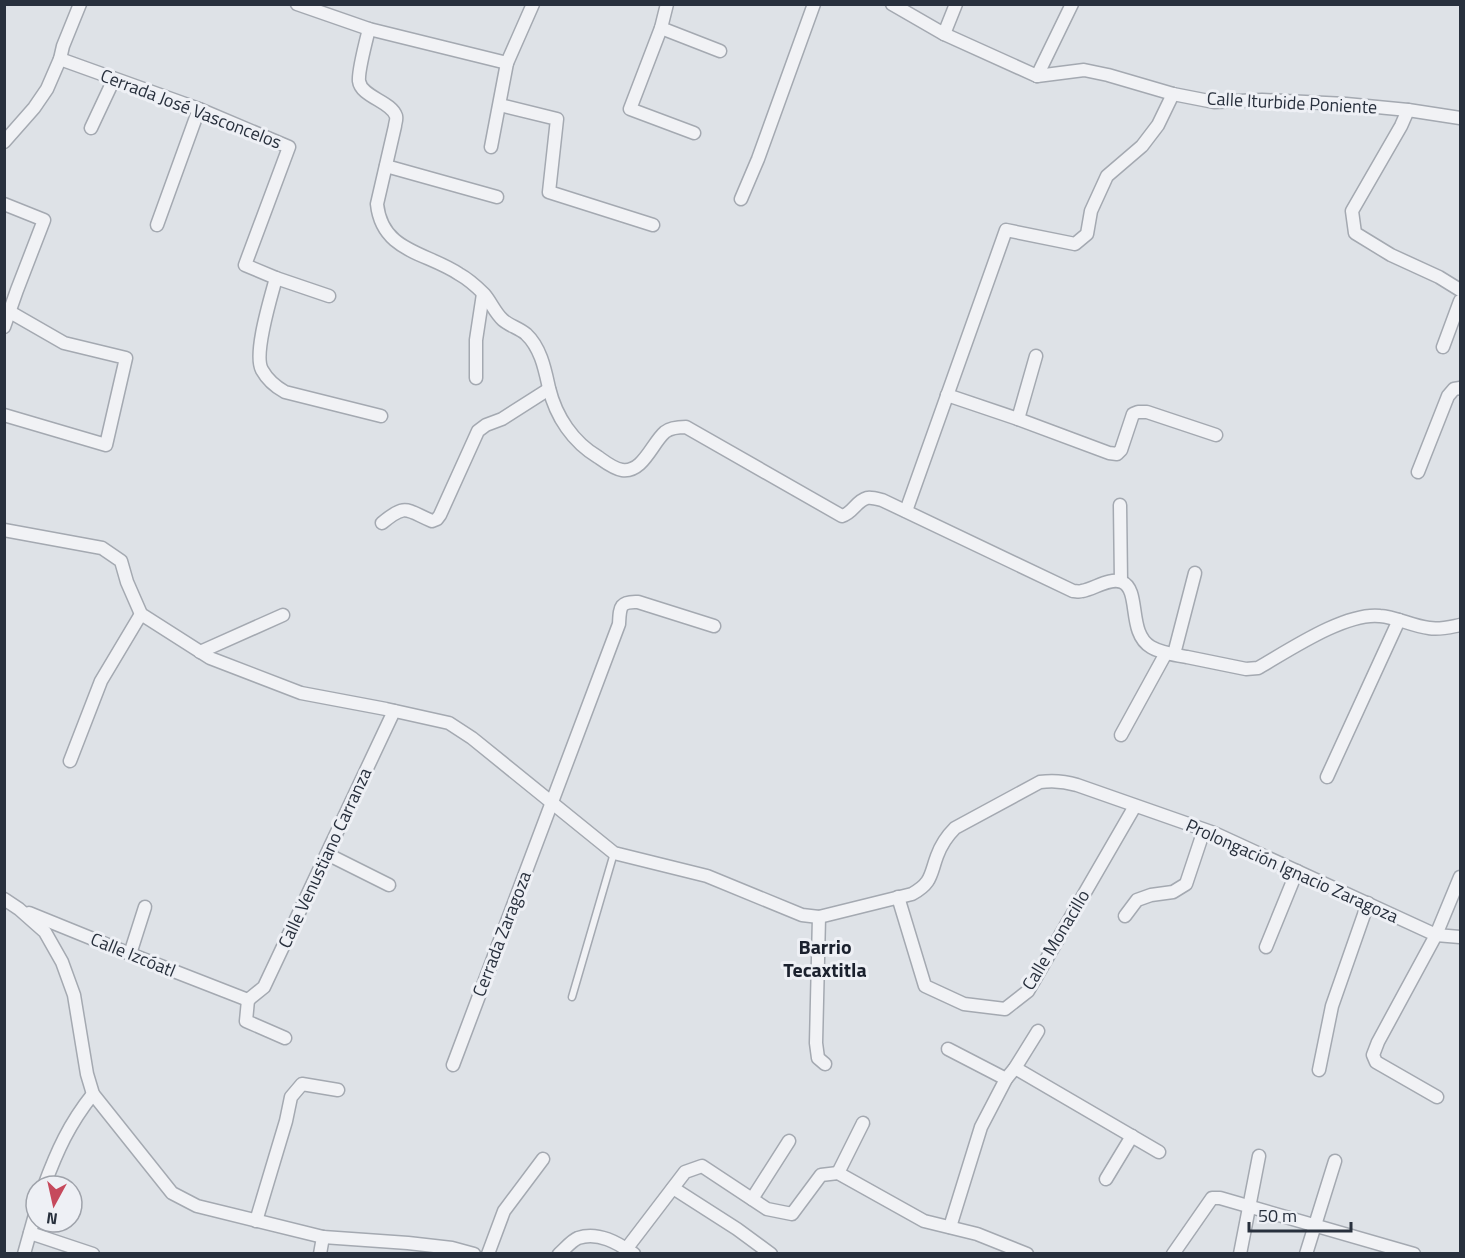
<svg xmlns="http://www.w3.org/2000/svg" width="1465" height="1258" font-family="'Titillium Web',sans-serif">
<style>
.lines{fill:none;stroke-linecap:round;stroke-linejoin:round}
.lane-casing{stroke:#a4a9b1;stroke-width:9}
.street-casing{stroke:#a4a9b1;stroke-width:15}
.lane{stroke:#f1f2f5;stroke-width:6}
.street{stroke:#f1f2f5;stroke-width:12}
.labels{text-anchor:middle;stroke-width:6;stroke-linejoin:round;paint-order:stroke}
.street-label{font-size:18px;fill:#28303d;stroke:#eef0f5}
.neighbourhood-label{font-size:20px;font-weight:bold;fill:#1b212e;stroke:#eef0f5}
</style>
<rect width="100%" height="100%" fill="#dee2e7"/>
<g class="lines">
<defs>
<path id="lane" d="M572,997L614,853"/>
<g id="street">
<path d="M297,4L369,29L507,63L533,4"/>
<path d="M667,4L661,28L630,109L694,133"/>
<path d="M892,4L944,34L1037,76L1084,70L1108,75L1173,94L1214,102L1262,100L1346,104L1408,110L1460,118"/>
<path d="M661,28L720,51"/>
<path d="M369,29C366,41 358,71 359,81C361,97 391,101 396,116C397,120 395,123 395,126L377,204C382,252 426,252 459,274C468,279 477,287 484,294C491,302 495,313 503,320C510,326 519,328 526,334C541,348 545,370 549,388C556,417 573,442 598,457C605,462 614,469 622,470C643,473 652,443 665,432C670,428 679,427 686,427L842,516C853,513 856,501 867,498C871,497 878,499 882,500L1073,591C1076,591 1079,592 1082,591C1094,589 1110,577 1122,582C1141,590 1127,633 1151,647C1161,653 1175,655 1187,657C1206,661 1226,665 1246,669L1258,668C1288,651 1345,612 1380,616C1396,617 1412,626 1429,628C1440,630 1450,627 1460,625"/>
<path d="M944,34L956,4"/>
<path d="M60,59L199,109L289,147L245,265L276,278L329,296"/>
<path d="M1037,76L1072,4"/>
<path d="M500,105L557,119L549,192L653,225"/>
<path d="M1408,110L1401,126L1352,211L1355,233L1391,255L1439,277L1460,290"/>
<path d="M91,128L114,79"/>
<path d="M4,142L34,108L47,89L60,59L63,46L80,4"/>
<path d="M491,147L507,63"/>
<path d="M386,166L497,197"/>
<path d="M741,199L758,159L814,4"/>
<path d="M4,204L44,220L17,290L4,327"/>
<path d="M157,225L199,109"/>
<path d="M276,278C271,297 253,354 262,370C267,379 276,387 285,392L381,416"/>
<path d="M1443,347L1460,301"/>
<path d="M476,378V340L483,294"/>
<path d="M947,395L1018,419L1109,453L1117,454L1121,450L1133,414L1138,412H1147L1216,435"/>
<path d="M4,415L106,445L126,358L64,343L10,312"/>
<path d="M1018,419L1036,356"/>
<path d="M1418,472L1448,396L1454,389L1460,388"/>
<path d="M1120,505L1121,581"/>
<path d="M906,511L1006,230L1075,244L1087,234L1091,211L1107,176L1142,146L1158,125L1173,94"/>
<path d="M382,523C406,503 406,510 432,521L437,519L440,515L478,431L486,425L502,419L549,389"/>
<path d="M4,530L102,548L121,561L127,582L141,614L210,658L301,693L386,709L449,723L472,738L614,853L707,876L802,915L819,917L912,894C932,883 930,875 937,856C941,845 947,836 955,828L1040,782C1054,780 1064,781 1077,785L1214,833L1436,935L1460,937"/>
<path d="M200,652L283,615"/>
<path d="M1174,654L1195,573"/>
<path d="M1121,735L1166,653"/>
<path d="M70,761L101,681L141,614"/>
<path d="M1327,777L1399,620"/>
<path d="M327,854L389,885"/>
<path d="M898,897L925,986L964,1004L1005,1009L1028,991L1135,806"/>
<path d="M4,899L19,909L45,932L62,962L74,995L87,1074L93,1094L172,1193L197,1206L323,1237L408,1243L452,1248L474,1254"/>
<path d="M29,913L130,954L248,1000"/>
<path d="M1125,916L1137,900L1151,895L1173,892L1186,884L1204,830"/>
<path d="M819,917L816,1043L818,1058L825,1064"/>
<path d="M1266,947L1297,871"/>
<path d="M130,954L145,907"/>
<path d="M248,1000L264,987L394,711"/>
<path d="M248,1000L246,1021L285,1038"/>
<path d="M948,1049L1006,1079"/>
<path d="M453,1065L619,624C620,608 619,601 638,602L714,626"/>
<path d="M1015,1068L1159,1152"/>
<path d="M1319,1070L1332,1006L1368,903"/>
<path d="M1437,1097L1376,1062L1373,1055L1378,1042L1436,935L1460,877"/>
<path d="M838,1173L863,1123"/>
<path d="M1106,1179L1132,1136"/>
<path d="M44,1186C57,1151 69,1124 93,1094"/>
<path d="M673,1188L737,1229L771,1254"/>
<path d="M752,1199L789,1141"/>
<path d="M256,1221L286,1121L291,1097L302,1084L338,1090"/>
<path d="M950,1227L981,1127L1006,1079L1015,1068L1038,1031"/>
<path d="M30,1233L93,1254"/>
<path d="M627,1248L685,1172L702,1166L767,1209L792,1214L821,1175L838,1173L924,1221L977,1234L1027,1254"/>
<path d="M24,1254L36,1211"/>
<path d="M320,1254L323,1237"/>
<path d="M488,1254L504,1211L543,1159"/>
<path d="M559,1254C565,1249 571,1241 578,1238C598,1231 618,1243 634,1254"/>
<path d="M1173,1254L1212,1198H1220L1414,1254"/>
<path d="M1240,1254L1259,1156"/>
<path d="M1306,1254L1335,1161"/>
</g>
</defs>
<use href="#lane" class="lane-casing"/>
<use href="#street" class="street-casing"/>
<use href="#lane" class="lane"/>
<use href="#street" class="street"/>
</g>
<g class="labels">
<g class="street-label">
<text transform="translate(1292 103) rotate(3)" y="6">Calle Iturbide Poniente</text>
<text transform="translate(191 109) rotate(21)" y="6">Cerrada José Vasconcelos</text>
<text transform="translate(325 858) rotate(-65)" y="6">Calle Venustiano Carranza</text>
<text transform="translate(1292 871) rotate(24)" y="6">Prolongación Ignacio Zaragoza</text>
<text transform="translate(502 934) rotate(-69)" y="6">Cerrada Zaragoza</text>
<text transform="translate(1056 940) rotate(-59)" y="6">Calle Monacillo</text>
<text transform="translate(133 955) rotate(22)" y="6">Calle Izcóatl</text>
</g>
<g class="neighbourhood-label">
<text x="825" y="954">Barrio<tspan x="825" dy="23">Tecaxtitla</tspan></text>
</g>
</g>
<rect width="1465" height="1258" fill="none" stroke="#28303d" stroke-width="12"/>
<g transform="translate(54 1204) rotate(188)"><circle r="28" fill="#eef0f5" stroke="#9fa3ab" stroke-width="1.5"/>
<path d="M0-4.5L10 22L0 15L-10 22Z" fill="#c6495c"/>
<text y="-9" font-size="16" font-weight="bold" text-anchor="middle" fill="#28303d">N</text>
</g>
<path d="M1249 1222v9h102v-9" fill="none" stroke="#28303d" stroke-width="3"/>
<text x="1258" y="1222" font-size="18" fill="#28303d" stroke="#eef0f5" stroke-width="4.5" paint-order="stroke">50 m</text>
</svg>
